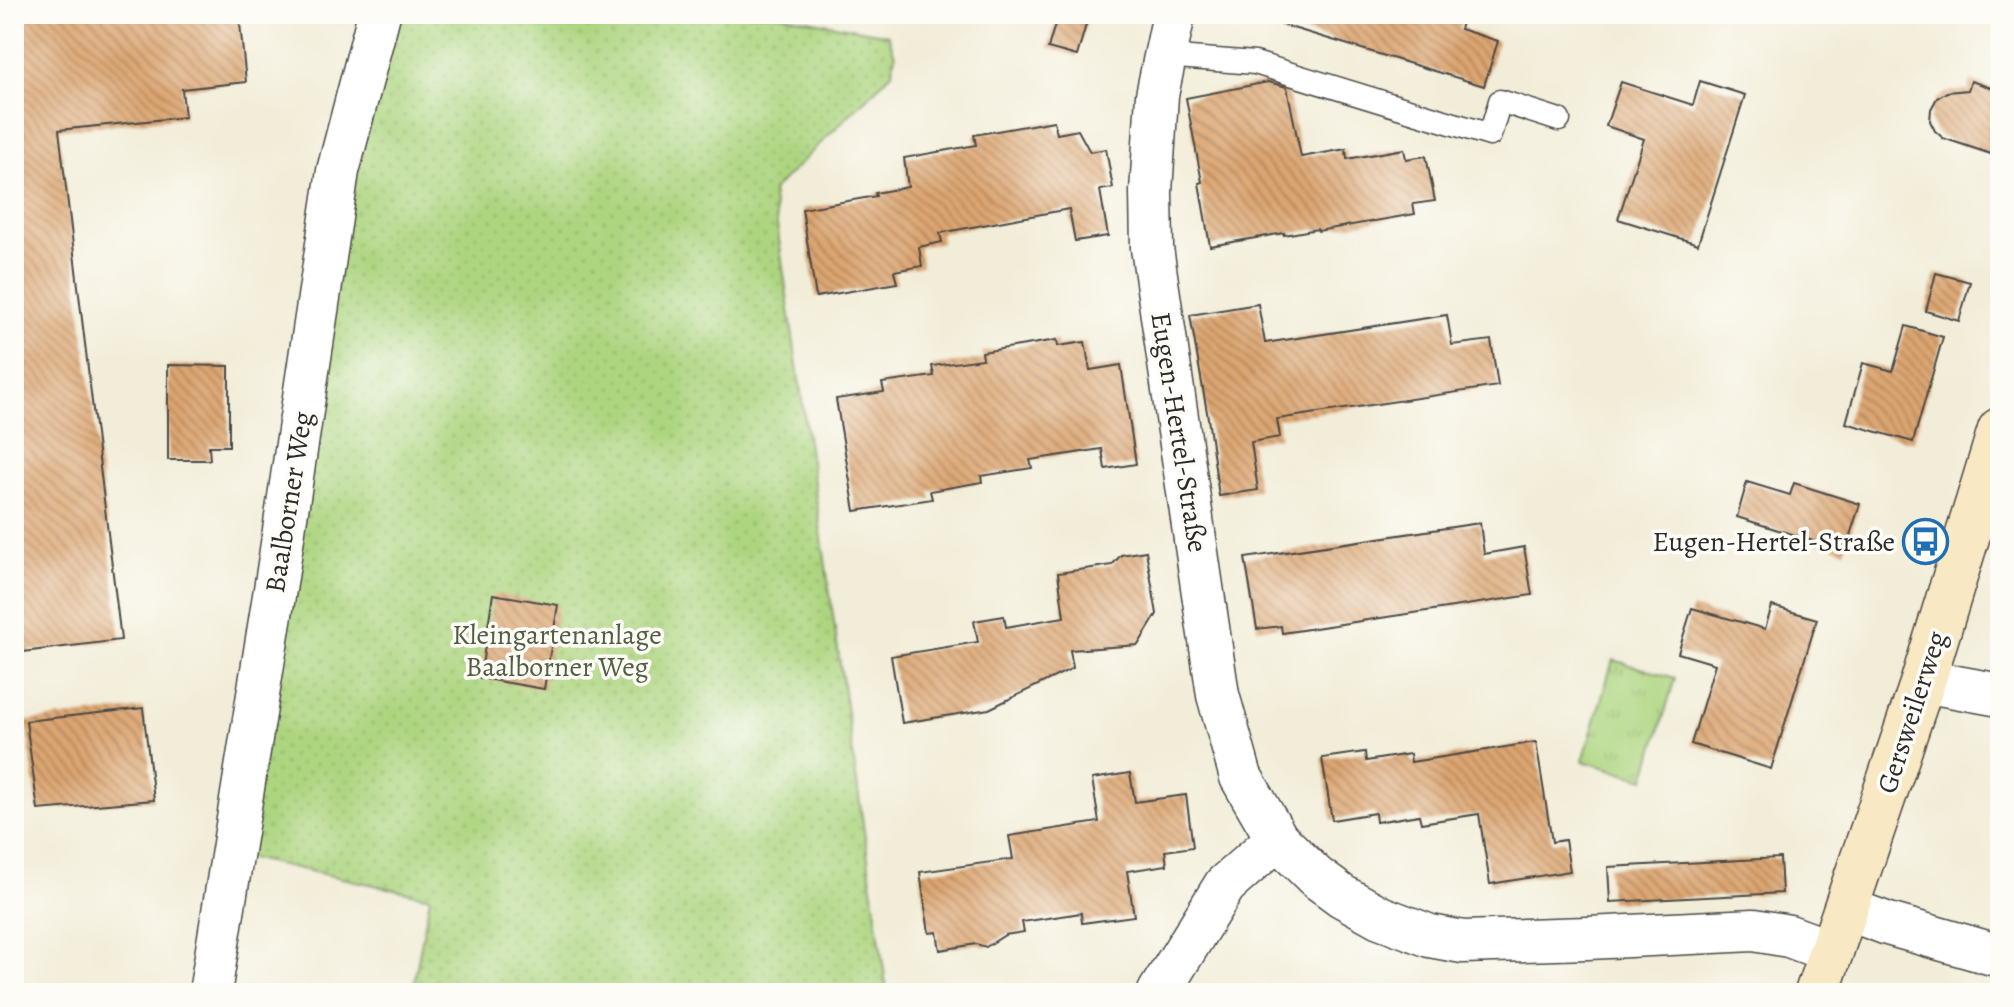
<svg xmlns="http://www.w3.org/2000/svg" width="2014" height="1007" font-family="Alegreya,serif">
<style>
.grass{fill:url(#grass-dots);stroke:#6c8056;stroke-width:2}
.park{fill:url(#park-tufts);stroke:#6c8056;stroke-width:2}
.building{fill:url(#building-back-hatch)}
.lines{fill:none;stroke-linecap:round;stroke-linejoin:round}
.lane-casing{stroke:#494845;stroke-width:25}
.street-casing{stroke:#494845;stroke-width:45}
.secondary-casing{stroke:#494845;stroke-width:47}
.lane{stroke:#fff;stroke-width:22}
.street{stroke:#fff;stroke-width:42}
.secondary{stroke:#f8e8c3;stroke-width:44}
.labels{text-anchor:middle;stroke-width:7;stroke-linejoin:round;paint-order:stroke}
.street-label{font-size:28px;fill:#2b2b2b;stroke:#fdfcf7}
.poi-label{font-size:28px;fill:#2b2b2b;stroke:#fdfcf7;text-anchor:end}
.park-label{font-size:28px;fill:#525e44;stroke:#fdfcf7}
</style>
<defs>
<pattern id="grass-dots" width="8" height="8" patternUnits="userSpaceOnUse" patternTransform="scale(2)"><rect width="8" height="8" fill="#add580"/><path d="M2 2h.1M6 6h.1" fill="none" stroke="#95b76f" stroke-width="1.8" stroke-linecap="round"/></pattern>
<pattern id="park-tufts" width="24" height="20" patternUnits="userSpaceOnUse" patternTransform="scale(2)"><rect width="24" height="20" fill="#add580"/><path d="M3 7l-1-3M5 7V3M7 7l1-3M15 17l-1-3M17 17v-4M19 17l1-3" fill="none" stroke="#95b76f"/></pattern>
<pattern id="building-back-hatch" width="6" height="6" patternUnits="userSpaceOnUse" patternTransform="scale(2)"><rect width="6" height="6" fill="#dca571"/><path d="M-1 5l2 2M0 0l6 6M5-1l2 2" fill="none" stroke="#b3875d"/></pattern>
</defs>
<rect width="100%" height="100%" fill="#fdfcf7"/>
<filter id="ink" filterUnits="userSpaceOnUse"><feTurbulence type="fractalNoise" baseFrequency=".0125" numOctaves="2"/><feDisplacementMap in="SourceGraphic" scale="16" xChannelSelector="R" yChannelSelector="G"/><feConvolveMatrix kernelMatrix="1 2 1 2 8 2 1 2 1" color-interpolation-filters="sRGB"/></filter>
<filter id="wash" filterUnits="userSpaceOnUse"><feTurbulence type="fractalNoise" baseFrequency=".006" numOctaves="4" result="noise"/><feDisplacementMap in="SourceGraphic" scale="32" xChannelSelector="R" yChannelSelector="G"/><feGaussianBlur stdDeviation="1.8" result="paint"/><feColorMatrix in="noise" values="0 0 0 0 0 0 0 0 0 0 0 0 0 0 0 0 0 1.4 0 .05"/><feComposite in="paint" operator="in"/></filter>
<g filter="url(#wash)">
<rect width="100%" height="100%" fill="#f2edd8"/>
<path class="grass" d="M392,14H776L888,35L895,55L892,73L772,191L887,991L861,993H412L430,897L244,857L351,174Z"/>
<path class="park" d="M1613,660L1675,678L1645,779L1583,761Z"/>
<g id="blocks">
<g class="building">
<path d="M14,14H239L246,82L182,89L185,117L59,130L121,640L14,653Z"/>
<path d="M1058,14H1089L1077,56L1048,48Z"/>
<path d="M1274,14H1465L1460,29L1498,41L1484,86L1273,22Z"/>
<path d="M1700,81L1745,95L1698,244L1618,219L1644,139L1606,126L1621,82L1693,105Z"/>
<path d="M1971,81L2000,91V157L1943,138L1935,131L1930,121L1931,109L1937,98L1947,92L1968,90Z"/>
<path d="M1268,82L1287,87L1301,157L1346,149L1347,159L1404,149L1406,159L1426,156L1435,201L1413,204L1415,214L1318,231L1317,229L1284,235V233L1210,246L1199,183L1202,182L1186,98Z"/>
<path d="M1054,121L1057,134L1078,130L1090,152L1106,149L1113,188L1100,190L1108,236L1075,241L1069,209L940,233L942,242L919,247L922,266L894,271L897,283L816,297L802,209L876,196L875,193L908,187L904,158L976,145L974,135Z"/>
<path d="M1936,273L1970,282L1959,321L1926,311Z"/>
<path d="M1258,304L1265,343L1447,315L1452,345L1491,340L1498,386L1277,419L1280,437L1251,442L1258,490L1219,496L1208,418L1190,315Z"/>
<path d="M1906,326L1943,337L1913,442L1846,423L1863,363L1893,371Z"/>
<path d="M1057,340L1058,346L1085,342L1090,370L1121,365L1136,464L1105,469L1102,449L1030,460L1032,468L981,476L982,482L930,491L932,499L855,511L836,399L884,392L882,383L934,376L932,366L983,359L982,352Z"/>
<path d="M168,365L229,366V446H209L210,460H168Z"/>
<path d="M1747,482L1790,495L1794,483L1860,504L1845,551L1737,517Z"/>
<path d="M1480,523L1484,554L1524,547L1532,595L1282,633L1281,626L1257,629L1245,558Z"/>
<path d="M1146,551L1157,614L1138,645L1070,650L1073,668L989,709L902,723L891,656L978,642L974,621L1004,616L1006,627L1064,617L1058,573L1112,565L1121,555Z"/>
<path d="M493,594L558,605L544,689L480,678Z"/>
<path d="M1772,606L1817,619L1771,769L1691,744L1715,664L1678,653L1692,608L1765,629Z"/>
<path d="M143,708L154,800L38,810L26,721Z"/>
<path d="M1536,742L1552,842L1565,840L1570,871L1490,884L1479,814L1421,823L1419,815L1376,822L1375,813L1332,820L1322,758L1365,752L1366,761L1410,754L1411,762Z"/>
<path d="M1130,773L1135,802L1186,795L1193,847L1165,851L1167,865L1127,871L1134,916L1082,923L1081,913L1022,922L1024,932L1005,935L986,947L976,944L940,950L937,932L929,933L920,872L1013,859L1009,836L1099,822L1092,779Z"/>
<path d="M1780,858L1782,893L1610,902L1608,867Z"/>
</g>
</g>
</g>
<g filter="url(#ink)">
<use href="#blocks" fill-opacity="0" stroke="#494845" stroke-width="2"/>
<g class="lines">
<defs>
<path id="lane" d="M1164,56L1255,63L1490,135L1500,101L1559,120"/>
<g id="street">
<path d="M1174,14L1157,95L1151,192L1152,248L1218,695L1241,777L1277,839L1316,877L1342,896L1380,917L1430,936L1463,942L1588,938L1754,930L1789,936L1832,952"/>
<path d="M1923,681L2000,695"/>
<path d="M1847,909L1888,924L2000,956"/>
<path d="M1159,992L1225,885L1277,839"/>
<path d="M210,993L277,577L338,171L379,14"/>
</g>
<path id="secondary" d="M1817,993L1923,681L2000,430"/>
</defs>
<use href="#lane" class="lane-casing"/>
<use href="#street" class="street-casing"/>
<use href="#secondary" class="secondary-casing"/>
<use href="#lane" class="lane"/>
<use href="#street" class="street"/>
<use href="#secondary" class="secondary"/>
</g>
</g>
<defs>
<symbol id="bus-ring" viewBox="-11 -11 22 22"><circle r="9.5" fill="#fdfcf7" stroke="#1f6fb2" stroke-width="1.5"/><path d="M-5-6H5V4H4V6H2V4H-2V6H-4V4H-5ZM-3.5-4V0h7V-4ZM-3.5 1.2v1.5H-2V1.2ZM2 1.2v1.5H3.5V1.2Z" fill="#1f6fb2"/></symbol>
</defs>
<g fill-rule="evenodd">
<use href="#bus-ring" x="1900" y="516" width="51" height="51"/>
</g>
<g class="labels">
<g class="street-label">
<text transform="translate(1180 432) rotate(81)" y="10">Eugen-Hertel-Straße</text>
<text transform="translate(288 502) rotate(-81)" y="10">Baalborner Weg</text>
<text transform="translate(1911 712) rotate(-72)" y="10">Gersweilerweg</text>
</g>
<g class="poi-label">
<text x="1895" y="551">Eugen-Hertel-Straße</text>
</g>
<g class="park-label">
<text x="557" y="644">Kleingartenanlage<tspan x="557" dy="32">Baalborner Weg</tspan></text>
</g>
</g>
<rect width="2014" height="1007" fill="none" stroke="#fdfcf7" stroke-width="48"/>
</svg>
